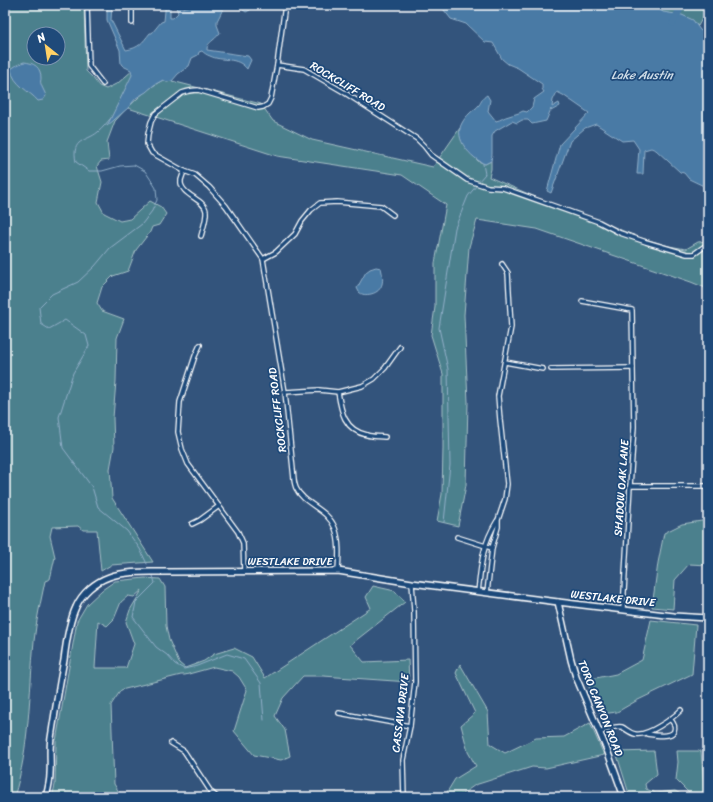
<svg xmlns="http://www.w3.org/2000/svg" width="713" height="802" font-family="Sriracha,sans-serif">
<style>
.green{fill:#4c808d;stroke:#a6c0c6;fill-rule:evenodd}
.water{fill:#487aa5;stroke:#91afc9}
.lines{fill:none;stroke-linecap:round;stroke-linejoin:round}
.stream{stroke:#91afc9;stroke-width:1}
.river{stroke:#487aa5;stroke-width:7}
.street-casing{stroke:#fff;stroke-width:6}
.secondary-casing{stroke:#fff;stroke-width:8}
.street{stroke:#1f4a7a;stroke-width:3.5}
.secondary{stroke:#1f4a7a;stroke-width:5}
.labels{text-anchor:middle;stroke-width:3.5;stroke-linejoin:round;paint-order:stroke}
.street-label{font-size:11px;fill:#fff;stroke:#1f4a7a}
.water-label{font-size:12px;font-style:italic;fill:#d1dee8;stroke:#1f4a7a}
</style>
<rect width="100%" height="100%" fill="#33547c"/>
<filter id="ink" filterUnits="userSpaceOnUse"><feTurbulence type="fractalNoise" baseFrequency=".025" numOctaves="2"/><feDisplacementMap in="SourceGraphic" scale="8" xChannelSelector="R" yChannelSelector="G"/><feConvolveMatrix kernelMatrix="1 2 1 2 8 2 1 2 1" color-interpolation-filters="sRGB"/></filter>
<g filter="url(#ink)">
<g class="green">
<path d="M5,5H84L86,71L93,78L99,86L106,89L118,83L133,70L138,75L126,109L115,121L107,142L109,160L101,161L97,166L102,182L98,202L104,213L120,221L130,219L150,201L161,207L166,214L159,225L152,227L150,232L136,250L128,271L113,276L102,287L97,303L102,311L124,319L117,338L116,381L113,418L114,447L110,469L112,498L153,562L111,565L101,571L97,530H83L78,526L52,527L50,536L55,557L50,579L45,581C41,601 36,621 34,641C29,693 30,747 14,797H5ZM34,34H58V58H34Z"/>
<path d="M653,5H708V8L698,26C686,13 678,17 664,13C660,11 656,8 653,5Z"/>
<path d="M163,80L167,82L172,81L261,104L273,121L312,140L433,167L460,128L461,139L475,158L478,161L485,164L491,161V169L489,177L547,202L594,219L638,237L669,246L686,249L698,242L708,241V289L691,282L537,229L477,220L469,247L464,315L468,402L466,485L458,526L437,521L442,494L443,448V374L431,335L435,307V263L446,205L402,175L277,156L128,108C138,97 150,87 163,80Z"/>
<path d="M708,520V565L689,564L675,580L673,609L652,607L658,563L664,533L682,524Z"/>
<path d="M145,578L160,579L165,587L166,626L169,640L179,663L185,668L204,661L214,654L234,648L252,657L265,678L371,608L366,597L373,586L395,591L405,602L350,645L364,662L408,660L409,682L323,676H303L283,698L275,716L285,730L290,756L281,760L254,755L234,731L247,690L239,677L232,671L214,667L185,675H181L121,690L111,705L114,784L122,797H52L55,785L56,741L77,621L87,604L102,590L115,581ZM142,590L130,610L126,622L134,644L126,668H95L98,621L107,626L114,619L121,602L128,596L134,597Z"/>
<path d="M651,620L696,625L692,674L636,701L617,712L601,714L586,680L616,674L642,660Z"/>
<path d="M460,664L488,712L490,744L505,753L536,738L564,737L590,723L604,755L546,768L532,767L475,785L458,797H444L455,779L476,766L468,752L461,725L475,713L456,673Z"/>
<path d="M654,751L657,774L645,784L646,789L656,793L675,791L686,797L689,793L676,780L678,762L677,751H701L704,787L708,797H630L616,752Z"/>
</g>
<g class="water">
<path d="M107,5H112L111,20L126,50C139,48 142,43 150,33H152L161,22L164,21L165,11V5H170V18H173L178,13L176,7H178L183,8L193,5H225L217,21V25L220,33C218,35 216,38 213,40C209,44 207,44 207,50L248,56L251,60L247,69C237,56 222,62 210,56C207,55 204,53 202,51L199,52L198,55L192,58L189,66L178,74L172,81L167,82L163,80L154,85L146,92L136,98L128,108L107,126L132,75L131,70L123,66L121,64L120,50L107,20Z"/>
<path d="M239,5H255L250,10L246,12L239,7Z"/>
<path d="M440,5H653L663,12L682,15L693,20L700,30L708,36V188L689,179L684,173L680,172L656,150L651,148L644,150L643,174H637L639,149L633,140L622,141L596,124L585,128L570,141L551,193L547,191L560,144L589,113L563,95L557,92L553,100L552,107L559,103L560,106L551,111V109L546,121L532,124L528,120H522L517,123L512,121L495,131L492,136V154L491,161L485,164C471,158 453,139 462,123C464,119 467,116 470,113C473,110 477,108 479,105C482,101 482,98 487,95L490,100L488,111L496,121C501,120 504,117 509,116C514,114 518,114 523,111L527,112L532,107L534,99L544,92L542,89V84L518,68L508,64L502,59L493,43L485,42L466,24L451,19Z"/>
<path d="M24,62C34,63 41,67 41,78C41,81 40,81 41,84C42,88 45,92 46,96L43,100L38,101C30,91 13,85 11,69L17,65Z"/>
<path d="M376,267L381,268C384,279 384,291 371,294C366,295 362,295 359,292L357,288L366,272L370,269Z"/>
</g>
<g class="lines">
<g class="stream">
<path d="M111,118C107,122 103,128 98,132C86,142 71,138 76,162L89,171H102L120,166L134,165L145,171L151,180L156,188L157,200L152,211L142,224L110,248L95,266L78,282L52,294L39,307L41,324L49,329L65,320L86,335L89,346L73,373L59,417L63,448L92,487L98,507L127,531L140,549L147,564"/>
<path d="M478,182L485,174L483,164"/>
<path d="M444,522L450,465L448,369L439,328L455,228L468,196L477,185"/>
<path d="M153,576L155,583L136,602L133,617L156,647L167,655L175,664L184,669L197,666L227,654L244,659L261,683L264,720"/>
</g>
<path class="river" d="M673,23L682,5"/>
<defs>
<g id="street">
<path d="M87,5L89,66L103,84"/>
<path d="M285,5L277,65L271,98L268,104L263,107L258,108L198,90C192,90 188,91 182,93L155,114L151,122L148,134L147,144L152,153L184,171L195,175L209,187L226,206L263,259L285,392L294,479C294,482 295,485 296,488C304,505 327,508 335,528C340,541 339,557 338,571"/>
<path d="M132,23V5"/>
<path d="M277,65L304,69L342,91L417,139L424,146L431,155L467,180L488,187L503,188L599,222L620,233L646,242L687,254H694L705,246L708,245"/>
<path d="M184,171C183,174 182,177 181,180C179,195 205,199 206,211C207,217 203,229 201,236"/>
<path d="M263,259L276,252L295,234L302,221L311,210L320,203L337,202L381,206L393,215"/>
<path d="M582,301L632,310L634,427L630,486L623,609"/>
<path d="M200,345L195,356L180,402L178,432L182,449L188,464L238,532L243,543L244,571"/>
<path d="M505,362L543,369"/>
<path d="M551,369L633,368"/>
<path d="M285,392L319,390L338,392L362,386L374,379L385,368L400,347"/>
<path d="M338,392C341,411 344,430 367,435C372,437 379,436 385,437"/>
<path d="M630,486H708"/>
<path d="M192,524L200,520L219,506"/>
<path d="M457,537L492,548"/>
<path d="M478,592C481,565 482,545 497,521"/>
<path d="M487,593L492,548L498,527V520L505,499L507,484L500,420L498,396L511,327L508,273L502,264"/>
<path d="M339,713L410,726"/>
<path d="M600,733C607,729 614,726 622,727C626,729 630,733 635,734C647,737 673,718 681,710"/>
<path d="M647,734C654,735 671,738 674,731C676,726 673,722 670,719"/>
<path d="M171,743L184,751L211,792L217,797"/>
<path d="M404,797L403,760L410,726L415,682L414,611L412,583"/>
</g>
<g id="secondary">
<path d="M558,602L571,660L576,677L607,750L624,797"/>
<path d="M46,797C48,789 50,782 50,774C51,762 49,750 51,738C55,712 59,686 64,660C66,643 69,622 76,607C82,593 95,582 109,577C125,571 146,572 163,572L338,571L412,583L558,602L674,616L708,618"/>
</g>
</defs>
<use href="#street" class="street-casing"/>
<use href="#secondary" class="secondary-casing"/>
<use href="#street" class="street"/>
<use href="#secondary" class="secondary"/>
</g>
</g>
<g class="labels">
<g class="street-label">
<text transform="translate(348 86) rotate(31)" y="4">ROCKCLIFF ROAD</text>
<text transform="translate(277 410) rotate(-97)" y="4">ROCKCLIFF ROAD</text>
<text transform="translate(621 488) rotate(-86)" y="4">SHADOW OAK LANE</text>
<text x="290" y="565">WESTLAKE DRIVE</text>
<text transform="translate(613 598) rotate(6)" y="4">WESTLAKE DRIVE</text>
<text transform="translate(601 708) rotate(68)" y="4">TORO CANYON ROAD</text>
<text transform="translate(400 713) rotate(-83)" y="4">CASSAVA DRIVE</text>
</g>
<g class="water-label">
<text x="642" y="79">Lake Austin</text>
</g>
</g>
<rect width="713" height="802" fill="none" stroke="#1f4a7a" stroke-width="20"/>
<rect x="10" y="10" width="693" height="782" fill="none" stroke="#fff" stroke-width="1.5" filter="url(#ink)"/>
<g transform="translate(46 46) rotate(330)"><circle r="19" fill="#1f4a7a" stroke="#7992af"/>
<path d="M0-3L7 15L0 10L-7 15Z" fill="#ffd166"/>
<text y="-6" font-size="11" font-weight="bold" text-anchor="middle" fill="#ffffff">N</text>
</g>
</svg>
